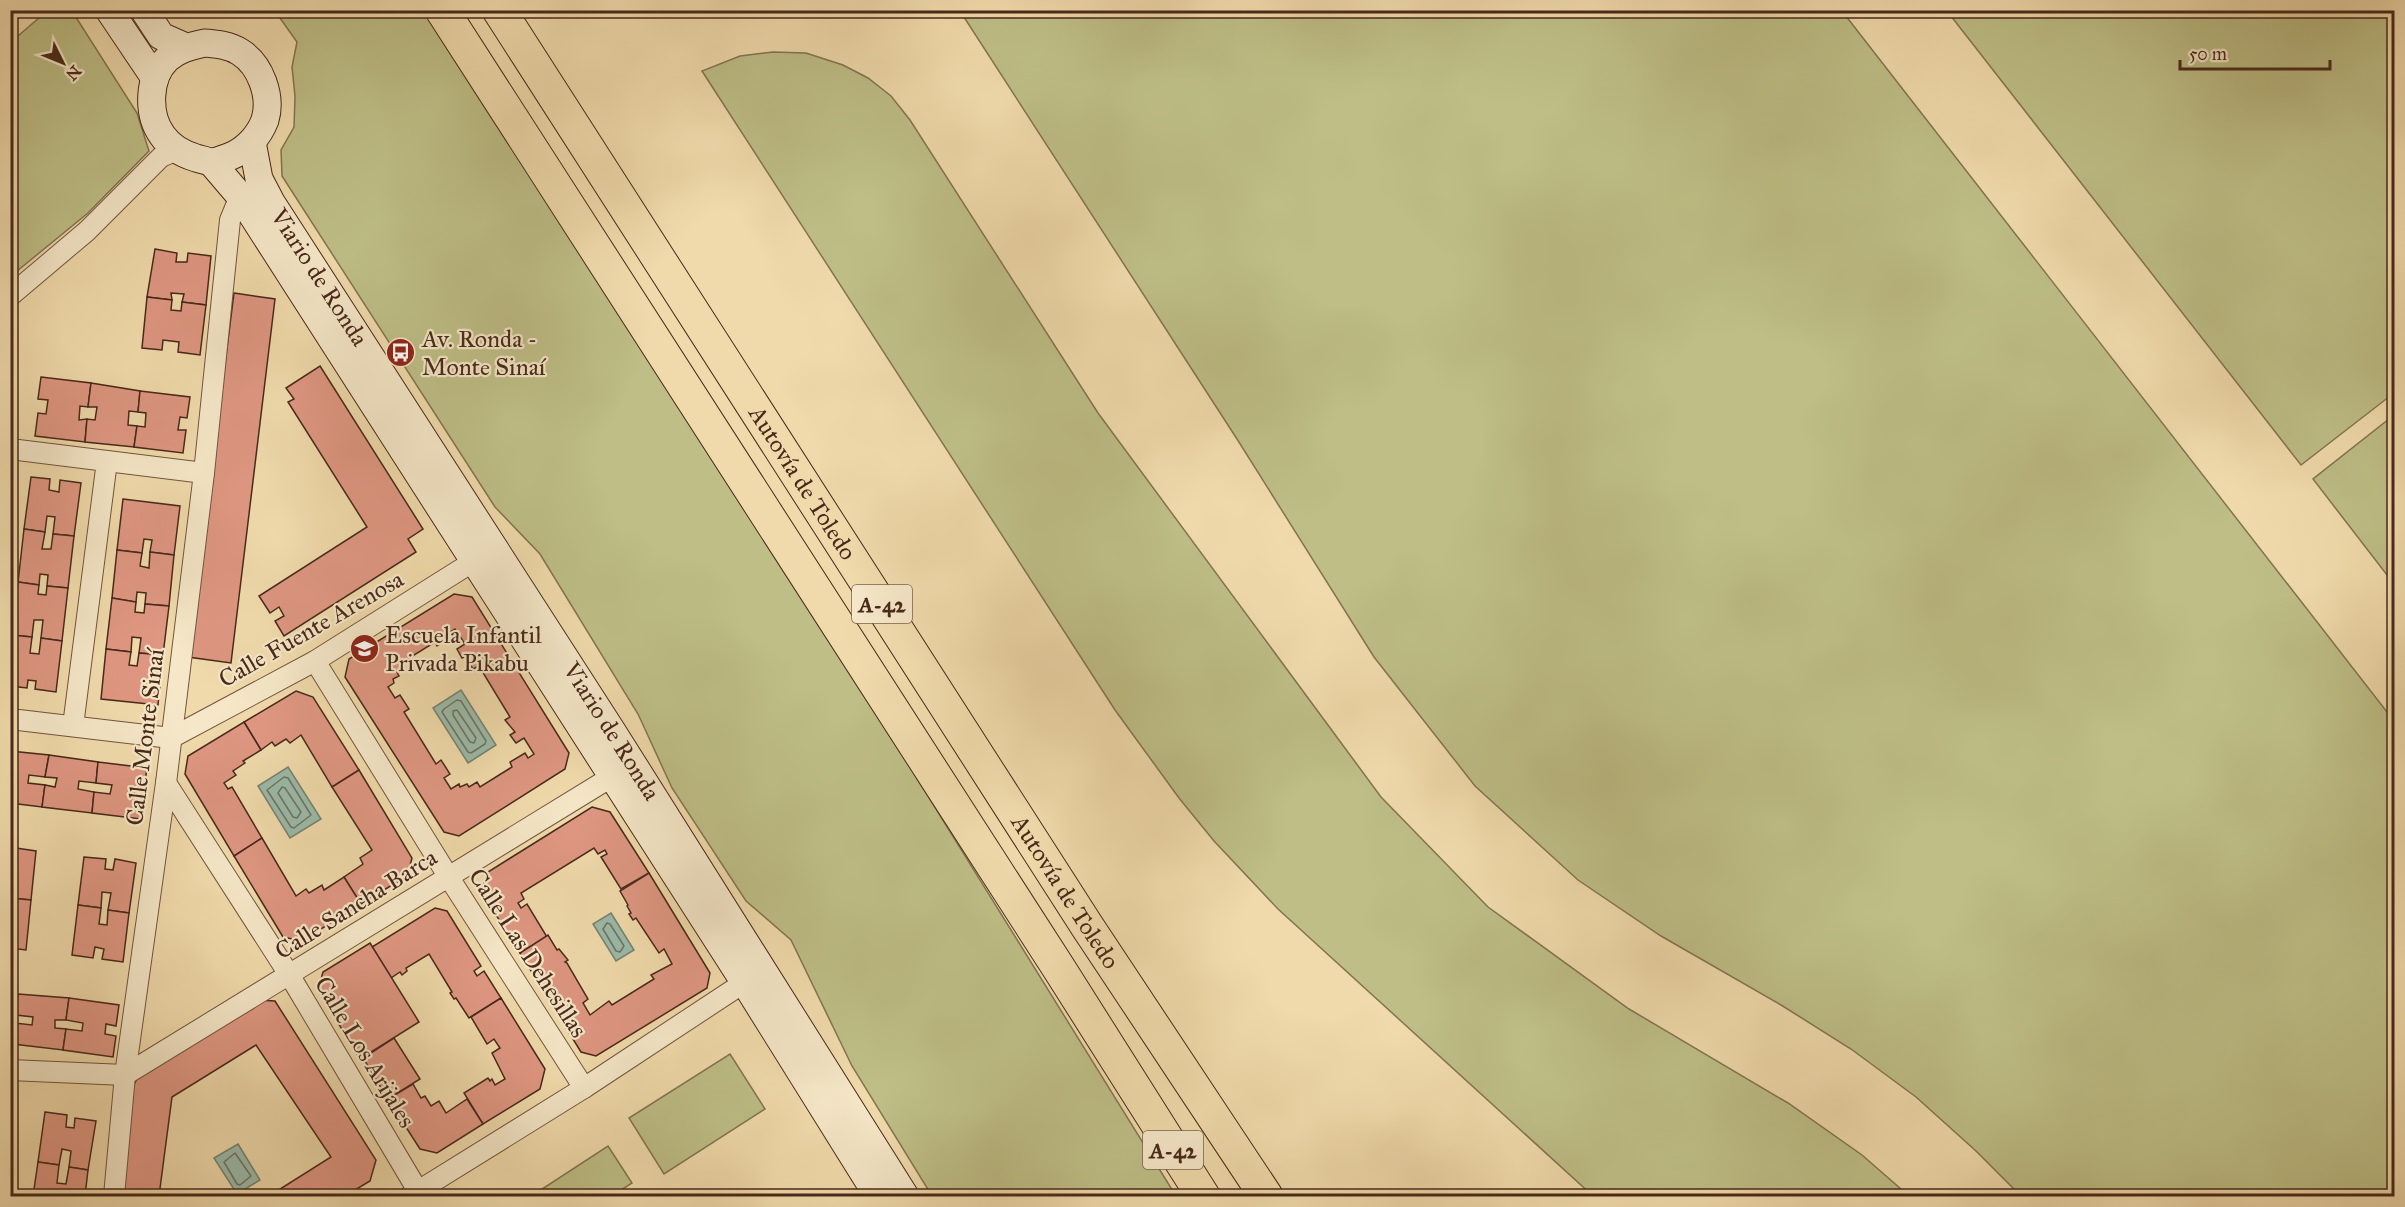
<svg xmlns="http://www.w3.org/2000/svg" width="2405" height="1207" font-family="'IM FELL Great Primer',serif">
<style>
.green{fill:#bebe86;stroke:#837450;stroke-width:1.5}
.water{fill:#9abbaa;stroke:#798170;stroke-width:1.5}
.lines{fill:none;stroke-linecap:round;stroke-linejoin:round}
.shore{stroke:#717262;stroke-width:1.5}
.building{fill:#df9782;stroke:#48291a;stroke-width:1.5;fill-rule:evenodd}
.street-casing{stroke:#72553e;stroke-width:22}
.secondary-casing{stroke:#48291a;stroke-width:29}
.highway-casing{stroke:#48291a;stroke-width:35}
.street{stroke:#f5e7c8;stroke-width:20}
.secondary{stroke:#f5e7c8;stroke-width:27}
.highway{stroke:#f0daab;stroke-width:33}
.labels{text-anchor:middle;stroke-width:4.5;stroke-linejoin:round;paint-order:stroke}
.shield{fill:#f5e7c8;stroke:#7c624e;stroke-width:1.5}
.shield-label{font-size:22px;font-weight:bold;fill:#48291a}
.street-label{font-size:24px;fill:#48291a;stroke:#f5e7c8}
.poi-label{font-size:24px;fill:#48291a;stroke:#f5e7c8;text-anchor:start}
</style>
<rect width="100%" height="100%" fill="#f0daab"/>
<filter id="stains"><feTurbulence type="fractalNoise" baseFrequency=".00333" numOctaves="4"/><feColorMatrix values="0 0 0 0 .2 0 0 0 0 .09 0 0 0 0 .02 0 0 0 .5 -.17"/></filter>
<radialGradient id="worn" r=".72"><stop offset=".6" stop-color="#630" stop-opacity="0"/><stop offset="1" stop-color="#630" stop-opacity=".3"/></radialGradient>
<g class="green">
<path d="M47,11H72L137,113L149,151L88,213L11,276V42Z"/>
<path d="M275,11H441L1176,1196H932L852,1066L791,940L746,901L672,788L638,714L540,554L495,507L282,176L281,150L294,127L295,96L292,67L297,42Z"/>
<path d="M960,11H1842L2394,721V1192L2389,1196H2021L1976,1151L1916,1097L1851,1049L1781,1005L1661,936L1578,880L1475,786L1374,657L1237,439Z"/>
<path d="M1947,11H2394V393L2301,465Z"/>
<path d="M773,52L806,53L843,65L868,78L891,96L910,120L1098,413L1381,797L1488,907L1629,1009L1788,1103L1862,1155L1909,1196H1593L1278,909L1214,841L1179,798L1115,710L702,71L740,56Z"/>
<path d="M2394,415V584L2313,479Z"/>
<path d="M730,1054L765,1109L664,1174L629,1118Z"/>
<path d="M608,1146L632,1183L612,1196H542L539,1191Z"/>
</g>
<g class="water">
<path d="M461,690L496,745L468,763L433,708Z"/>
<path d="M288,767L321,819L290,838L258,786Z"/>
<path d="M611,913L634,950L616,961L593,924Z"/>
<path d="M238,1144L260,1180L237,1194L214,1158Z"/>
</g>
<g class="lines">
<g class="shore">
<path d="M457,700L461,701L486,741L485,744L471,753L468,752L442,712L444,709Z"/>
<path d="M457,710L476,738L474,743L470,742L453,715V711Z"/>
<path d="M284,777L288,778L311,815L294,828L291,827L267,790Z"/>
<path d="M282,787L285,788L301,812L297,818L293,817L278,793Z"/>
<path d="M607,923L610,924L624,946L620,952L616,951L603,929Z"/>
<path d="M235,1153L251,1176L240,1185L237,1184L224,1162Z"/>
</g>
</g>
<g class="building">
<path d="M155,249L177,253L176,262H187L188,253L211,256L206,305L182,302L184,294L171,293L172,300L147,297Z"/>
<path d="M234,293L275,299L231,663L188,657Z"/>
<path d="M147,297L172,300L171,310L181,311L182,302L206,305L200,355L178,352L179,342L163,340L162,350L142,348Z"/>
<path d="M320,366L423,529L408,539L416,552L284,636L275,621L284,616L279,607L270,613L259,596L367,527L288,402L294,399L286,388Z"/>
<path d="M41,377L91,383L88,407L80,406L79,420L87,419L85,442L35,436L38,413L46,414L48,400L38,399Z"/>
<path d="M91,383L140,391L138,412L129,411L128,425L137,426L134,447L85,442L87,419L95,420L97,407H88Z"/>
<path d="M140,391L190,397L187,418L180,417L178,430H186L183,453L134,447L137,426L145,427L146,413L138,412Z"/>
<path d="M31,477L50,479L49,490L59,492L60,480L81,483L74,536L53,534L55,517L47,516L45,532L24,529Z"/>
<path d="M123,499L180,506L174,555L150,552L152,540L144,539L142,553L117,550Z"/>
<path d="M24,529L45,532L42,549H51L53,534L74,536L68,588L47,586L48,575L40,574L39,585L18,582Z"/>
<path d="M117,550L142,553L140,566L149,568L150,552L174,555L169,606L145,604L146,593L137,592L136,602L112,598Z"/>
<path d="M18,582L39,585L38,594L46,595L47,586L68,588L62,641L41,638L43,620H34L32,637L11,635Z"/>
<path d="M454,594L472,597L569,753L565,769L459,836L444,832L345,677L349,659ZM455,629L465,644L457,649L462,658L468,655L469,658L466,659L473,669L479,666L510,717L505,720L515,732L510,735L516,743L524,738L534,754L528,758L525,753L510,762L512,767L480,787L477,782L469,787L467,784L460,787L459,784L451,789L444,778L450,774L441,760L436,764L404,712L409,709L400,695L395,698L388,687L394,683L393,679L399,676L397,672L404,667L401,663L435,642L437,646L449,638L447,634Z"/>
<path d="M112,598L136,602L135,612L144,613L145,604L169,606L163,655L139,653L141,638L132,637L131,652L106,649Z"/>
<path d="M11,635L32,637L30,653L39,654L41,638L62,641L56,692L35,689L36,681L28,680L27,688L10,686Z"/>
<path d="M106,649L131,652L129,665L137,666L139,653L163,655L158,705L101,699Z"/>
<path d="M296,691L313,697L359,770L332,787L301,735L290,743L286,739L275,746L272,742L261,750L244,722Z"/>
<path d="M244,722L261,750L243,761L245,763L233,771L236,775L224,783L228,789L232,787L262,838L234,856L185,774L188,756Z"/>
<path d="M10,751L49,755L45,777L29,775L28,783L45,785L42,807L10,803Z"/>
<path d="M49,755L98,762L96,783L79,781L78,789L94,792L92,813L42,807L45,785L55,787L57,778L45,777Z"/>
<path d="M98,762L147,768L144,789L135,788L134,796L144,798L141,819L92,813L94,792L110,794L112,785L96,783Z"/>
<path d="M359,770L412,858L407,876L361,904L344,877L363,864L360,858L372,850L332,787Z"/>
<path d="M592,807L610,812L649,873L621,889L601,857L607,854L605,850L598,854L594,848L521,893L524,899L518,903L521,908L527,904L547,937L520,953L481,891L488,872Z"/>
<path d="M262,838L296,896L306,889L309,893L322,885L324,890L344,877L361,904L302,941L283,937L234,856Z"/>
<path d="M16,848L36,851L31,900L10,898L12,881H10V858H15Z"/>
<path d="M84,857L106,859L105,869L113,870L115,859L136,863L129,913L108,910L111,893L102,892L101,908L78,905Z"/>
<path d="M649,873L710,973L707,988L596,1056L581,1052L520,953L548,935L557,950L559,949L568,960L565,962L567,963L588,999L583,1003L590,1015L609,1001L612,1005L654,979L651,975L672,964L664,949L659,953L636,918L633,920L629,914L631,913L627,906L628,905L620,891Z"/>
<path d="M10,898L31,900L26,950L10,948Z"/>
<path d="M78,905L101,908L99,924L107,925L108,910L129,913L123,962L102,959L104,949L95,947L93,958L72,955Z"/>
<path d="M435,908L447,911L481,966L474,971L477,976L484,971L501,998L469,1018L456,998L454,999L450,993L452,992L429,954L406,968L407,971L402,975L400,972L391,978L372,947Z"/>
<path d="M370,943L419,1022L360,1059L318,990L323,972Z"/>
<path d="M10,993L18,994L16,1015L10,1014Z"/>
<path d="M18,994L69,998L66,1020H55V1028L66,1029L63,1050L13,1044L15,1023L32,1025L33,1017L16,1015Z"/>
<path d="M69,998L119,1005L116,1026L106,1024L105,1034L116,1036L113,1057L63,1050L66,1029L82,1031L83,1023L66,1020Z"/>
<path d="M501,998L545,1069L540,1089L483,1124L464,1093L488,1078L490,1081L492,1079L495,1085L505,1079L492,1053L500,1048L494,1039L487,1044L471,1017Z"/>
<path d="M258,1000L275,1001L376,1160L370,1181L345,1196H269L331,1157L256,1045L172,1097L159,1196H122L132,1088L145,1065Z"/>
<path d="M10,1023H15L13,1044H10Z"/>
<path d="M394,1038L420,1079L388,1099L363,1058Z"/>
<path d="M413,1084L421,1098L425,1096L431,1106L439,1101L446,1113L467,1099L483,1124L437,1153L420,1149L388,1099Z"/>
<path d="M45,1112L67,1115L66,1127L74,1128L75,1118L96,1121L88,1170L69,1167L71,1151L62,1149L59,1165L38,1162Z"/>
<path d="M38,1162L59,1165L57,1183L66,1184L69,1167L88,1170L85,1196H33Z"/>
</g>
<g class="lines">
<defs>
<g id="street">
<path d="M10,296L87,231L161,157L177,150"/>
<path d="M10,449L204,473"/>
<path d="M315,661L448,876L584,1088"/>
<path d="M10,719L171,738L315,661L474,561"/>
<path d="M73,726L107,461"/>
<path d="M166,783L290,976L421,1196"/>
<path d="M10,1070L125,1075"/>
<path d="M125,1075L613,776"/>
<path d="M114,1196L125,1075L166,783L204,473L230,220L240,196"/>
<path d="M410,1196L584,1088L754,976"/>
</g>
<g id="secondary">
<path d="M109,10L154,77"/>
<path d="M144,10L161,36L186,47"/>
<path d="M205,43C217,44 229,45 240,52C261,65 272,97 265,120C259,136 246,150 231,156C225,158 219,161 214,162C208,162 201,159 196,158C183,154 170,147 162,135C147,114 148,77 167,59C178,49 191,46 205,43Z"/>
<path id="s1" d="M252,142L259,179L271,202L612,731L905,1196"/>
<path d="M211,162L240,196L745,983L878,1196"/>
</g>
<g id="highway">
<path d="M442,10L1060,970L1203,1196"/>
<path id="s2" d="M499,10L1087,926L1266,1196"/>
</g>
</defs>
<use href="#street" class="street-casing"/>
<use href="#secondary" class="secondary-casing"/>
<use href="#highway" class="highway-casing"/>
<use href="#street" class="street"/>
<use href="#secondary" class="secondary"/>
<use href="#highway" class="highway"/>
</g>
<defs>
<symbol id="bus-disc" viewBox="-11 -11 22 22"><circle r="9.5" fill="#8f2418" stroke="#f5e7c8"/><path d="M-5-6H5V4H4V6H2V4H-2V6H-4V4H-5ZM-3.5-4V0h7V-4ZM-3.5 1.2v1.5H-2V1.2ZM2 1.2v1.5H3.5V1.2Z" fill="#fff"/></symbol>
<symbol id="school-disc" viewBox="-11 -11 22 22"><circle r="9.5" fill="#8f2418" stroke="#f5e7c8"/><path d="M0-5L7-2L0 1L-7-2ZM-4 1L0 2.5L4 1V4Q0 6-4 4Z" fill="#fff"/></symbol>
</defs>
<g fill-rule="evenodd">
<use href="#bus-disc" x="384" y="336" width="33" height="33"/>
<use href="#school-disc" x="348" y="632" width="33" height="33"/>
</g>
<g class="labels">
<g class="shield">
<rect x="852" y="585" width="60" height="38" rx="4.5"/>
<rect x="1143" y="1131" width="60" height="38" rx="4.5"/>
</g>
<g class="shield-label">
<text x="882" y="612">A-42</text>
<text x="1173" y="1158">A-42</text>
</g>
<g class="street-label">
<text dy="8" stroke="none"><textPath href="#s1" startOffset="153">Viario de Ronda</textPath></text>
<text dy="8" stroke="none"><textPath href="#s2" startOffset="562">Autovía de Toledo</textPath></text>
<text transform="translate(311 629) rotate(-30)" y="8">Calle Fuente Arenosa</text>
<text dy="8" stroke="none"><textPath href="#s1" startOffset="693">Viario de Ronda</textPath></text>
<text transform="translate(145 737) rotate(-83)" y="8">Calle Monte Sinaí</text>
<text dy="8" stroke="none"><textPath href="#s2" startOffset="1048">Autovía de Toledo</textPath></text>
<text transform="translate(356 904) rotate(-32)" y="8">Calle Sancha Barca</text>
<text transform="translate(528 953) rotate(57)" y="8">Calle Las Dehesillas</text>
<text transform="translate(365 1052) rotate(59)" y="8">Calle Los Arijales</text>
</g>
<g class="poi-label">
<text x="422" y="347">Av. Ronda -<tspan x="422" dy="28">Monte Sinaí</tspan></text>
<text x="385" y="643">Escuela Infantil<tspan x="385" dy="28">Privada Pikabu</tspan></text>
</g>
</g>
<rect width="2405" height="1207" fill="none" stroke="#f0daab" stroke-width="36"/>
<rect x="12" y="12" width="2381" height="1183" fill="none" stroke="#48291a" stroke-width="3"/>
<rect x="18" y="18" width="2369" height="1171" fill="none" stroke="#48291a" stroke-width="1.5"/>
<g transform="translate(63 63) rotate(133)" stroke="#f5e7c8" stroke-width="4.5" paint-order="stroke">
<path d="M0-4.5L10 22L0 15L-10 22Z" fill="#48291a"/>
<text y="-9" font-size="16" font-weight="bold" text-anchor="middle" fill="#48291a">N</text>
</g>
<path d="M2180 60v9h150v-9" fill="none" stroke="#48291a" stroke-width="3"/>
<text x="2189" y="60" font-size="18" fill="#48291a" stroke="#f5e7c8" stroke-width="4.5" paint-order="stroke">50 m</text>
<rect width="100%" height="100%" filter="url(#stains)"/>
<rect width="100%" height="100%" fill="url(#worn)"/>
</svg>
